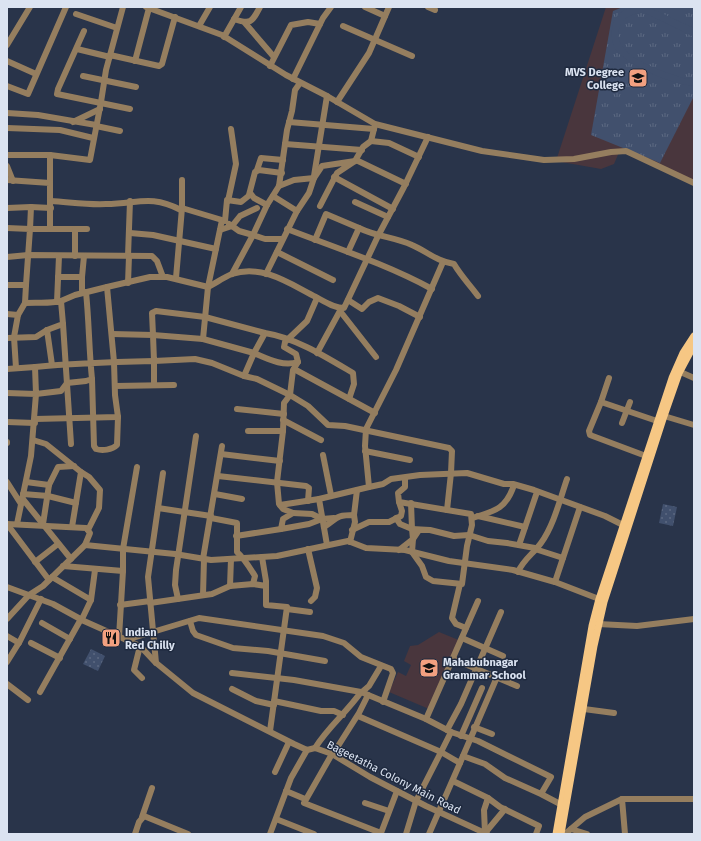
<svg xmlns="http://www.w3.org/2000/svg" width="701" height="841" font-family="'Fira Sans',sans-serif">
<style>
.education{fill:#49363d}
.grass{fill:url(#grass-dots)}
.park{fill:url(#park-tufts)}
.pitch{fill:#41506d}
.lines{fill:none;stroke-linecap:round;stroke-linejoin:round}
.minor{stroke:#957e5f;stroke-width:6}
.major{stroke:#f6c784;stroke-width:7}
.labels{text-anchor:middle;stroke-width:3;stroke-linejoin:round;paint-order:stroke}
.poi-label{font-size:11px;font-weight:bold;fill:#dbe3f1;stroke:#1f2a3f;text-anchor:start}
.street-label{font-size:11px;fill:#dbe3f1;stroke:#1f2a3f}
</style>
<defs>
<pattern id="grass-dots" width="8" height="8" patternUnits="userSpaceOnUse"><rect width="8" height="8" fill="#41506d"/><path d="M2 2h.1M6 6h.1" fill="none" stroke="#5c6982" stroke-width="1.8" stroke-linecap="round"/></pattern>
<pattern id="park-tufts" width="24" height="20" patternUnits="userSpaceOnUse"><rect width="24" height="20" fill="#41506d"/><path d="M3 7l-1-3M5 7V3M7 7l1-3M15 17l-1-3M17 17v-4M19 17l1-3" fill="none" stroke="#5c6982"/></pattern>
</defs>
<rect width="100%" height="100%" fill="#29344a"/>
<g class="education">
<path d="M606,7H694V181L620,150L614,164L601,169L556,161Z"/>
<path d="M439,632L461,641L429,709L389,692L398,672L406,676L411,665L404,661L410,646L418,645Z"/>
</g>
<g class="grass">
<path d="M663,504L677,507L673,526L659,523Z"/>
<path d="M91,649L105,656L98,671L83,664Z"/>
</g>
<path class="park" d="M623,7H694V96L660,163L591,135L613,11Z"/>
<path class="pitch" d="M634,7H648L694,28V37L645,13C636,13 626,15 621,24C605,56 666,72 686,79L694,78V85C676,87 627,65 616,50C611,43 611,32 613,24C616,14 624,9 634,7Z"/>
<g class="lines">
<g class="minor">
<path d="M146,7L222,35L286,75L327,96L375,124L482,151L544,160L574,159L611,152L626,151L694,183"/>
<path d="M365,7L385,16"/>
<path d="M428,7L435,10"/>
<path d="M76,14L117,28"/>
<path d="M234,19C251,25 252,22 260,7"/>
<path d="M245,23L274,57"/>
<path d="M199,26L210,7"/>
<path d="M343,26L412,56"/>
<path d="M84,31L58,89L57,94L130,109"/>
<path d="M224,37L241,7"/>
<path d="M7,45L30,7"/>
<path d="M77,49L110,57"/>
<path d="M110,55L159,66L162,64L175,17"/>
<path d="M7,61L36,74"/>
<path d="M135,61L149,8"/>
<path d="M270,66L291,25L308,22L320,24"/>
<path d="M83,76L136,87"/>
<path d="M293,79L323,18L331,7"/>
<path d="M7,86L28,94L66,7"/>
<path d="M337,102L369,53L389,7"/>
<path d="M7,113L38,115L96,125"/>
<path d="M73,122L100,109"/>
<path d="M289,122L374,129"/>
<path d="M96,126L120,131"/>
<path d="M7,128L60,130L93,138"/>
<path d="M371,141L389,143L419,157"/>
<path d="M285,144L362,150"/>
<path d="M7,155H50V183"/>
<path d="M50,155L90,160L101,102L106,70L123,7"/>
<path d="M356,160L406,184"/>
<path d="M355,161L363,147L371,141L375,125"/>
<path d="M7,166L13,181"/>
<path d="M257,170L261,158L283,160"/>
<path d="M314,176L327,96"/>
<path d="M334,177L393,209"/>
<path d="M314,178L322,166L355,161L337,173L320,206"/>
<path d="M7,180L50,183V229H30L31,207L7,208"/>
<path d="M249,195L255,172L259,170L282,173"/>
<path d="M273,196L297,211L309,193L314,178L294,180L279,186"/>
<path d="M51,201C69,202 88,205 106,204C138,204 150,194 181,210"/>
<path d="M228,201L236,164L231,129"/>
<path d="M355,202L388,217"/>
<path d="M31,207L51,208"/>
<path d="M182,208L222,220L208,287L203,339"/>
<path d="M225,221L227,200L241,202L251,194L254,198L267,205"/>
<path d="M229,224L232,226L240,216L257,208"/>
<path d="M7,228L30,229L26,285H7"/>
<path d="M359,228C377,237 395,237 412,245C428,252 436,261 454,264C461,276 470,285 478,296"/>
<path d="M50,229H75V256"/>
<path d="M75,229H87"/>
<path d="M287,229C336,248 386,264 432,289"/>
<path d="M220,230L232,226L239,231L253,235L232,274"/>
<path d="M130,233L153,235L216,249"/>
<path d="M282,239H265L253,235L267,205L279,186L287,130L292,111L295,90L300,83"/>
<path d="M315,240L326,214L359,228L348,252"/>
<path d="M277,252L333,280"/>
<path d="M128,256L130,201"/>
<path d="M7,257L28,255L152,256L157,261L163,277"/>
<path d="M266,274L297,211"/>
<path d="M58,277H82V293"/>
<path d="M82,277L84,256"/>
<path d="M176,278L182,208V180"/>
<path d="M128,283L129,256"/>
<path d="M86,292C89,321 89,350 92,379L86,381L67,383L61,391L36,394L35,367C75,363 114,362 154,361V385"/>
<path d="M317,298L307,321L285,342L284,347L296,354L298,362L293,370L290,395L308,406L328,425L345,426L449,448L452,451L451,473L447,510"/>
<path d="M348,300L362,309L369,302L378,298L399,306L420,317"/>
<path d="M61,301L75,295L107,287"/>
<path d="M57,302L59,256"/>
<path d="M340,311L376,357"/>
<path d="M7,314L18,315L14,337L16,368"/>
<path d="M18,315L25,303L26,285"/>
<path d="M63,324L71,444"/>
<path d="M47,330L52,365"/>
<path d="M265,333L205,317L156,311L152,313L153,335L203,339L254,353L265,333C296,338 326,357 353,373L354,384L349,399"/>
<path d="M112,334L153,335L154,361L195,359L212,363L244,376L257,379L290,395L284,403L283,431L277,482L279,504L283,509L293,513L283,519L281,529L309,524L322,519L334,518"/>
<path d="M7,338L36,337L47,330L63,324L61,301C49,304 38,302 25,303"/>
<path d="M317,353L341,309"/>
<path d="M7,369L35,367"/>
<path d="M294,369L375,413"/>
<path d="M676,370L694,378"/>
<path d="M244,376L254,353C268,359 283,367 298,362"/>
<path d="M609,378L601,402L657,421"/>
<path d="M92,379L94,446L96,449C102,451 112,450 117,445L118,417"/>
<path d="M115,386L174,385"/>
<path d="M7,393L36,394L31,456L17,524"/>
<path d="M601,402L589,431L590,435L646,456"/>
<path d="M237,409L284,414"/>
<path d="M664,416L694,425"/>
<path d="M35,419L118,417L115,395L114,362L107,287L150,277H167L208,287C216,283 224,277 232,274C263,264 290,284 316,297C325,302 334,308 344,308L378,236L404,187L428,137"/>
<path d="M283,420L321,440"/>
<path d="M7,422L35,423"/>
<path d="M622,423L630,402"/>
<path d="M248,431H283"/>
<path d="M33,440L46,444L81,472L72,527"/>
<path d="M7,442V443"/>
<path d="M365,451L410,460"/>
<path d="M221,454L280,461"/>
<path d="M323,455L331,495"/>
<path d="M81,472L89,477L100,490L99,508L88,530"/>
<path d="M218,476L306,486L309,488L308,501"/>
<path d="M7,482L21,504"/>
<path d="M26,482L49,485L58,467L74,466"/>
<path d="M369,487L383,484L391,479L420,475L467,473L504,484H513L534,490L605,516L623,525"/>
<path d="M23,494L48,496L76,503"/>
<path d="M215,494L242,499"/>
<path d="M22,498L71,559"/>
<path d="M280,505L319,499"/>
<path d="M158,508L211,516"/>
<path d="M293,513L312,514L322,519"/>
<path d="M354,515L357,490"/>
<path d="M478,516L525,527"/>
<path d="M211,518L237,523V552C244,558 250,568 255,576L253,584"/>
<path d="M396,518L400,524L412,529L411,503"/>
<path d="M472,518C495,511 506,509 514,485"/>
<path d="M7,524L86,528L90,533L85,545"/>
<path d="M7,524L49,580"/>
<path d="M43,524L49,485"/>
<path d="M324,527C338,518 335,515 354,515L355,522L350,542"/>
<path d="M352,530L369,522H389L401,516L402,511L399,502"/>
<path d="M419,530L413,539L412,529L430,530L454,536L469,535L488,541L507,543L535,548"/>
<path d="M236,536L281,529"/>
<path d="M327,545L319,499L369,487L365,446L366,429L396,370L443,262"/>
<path d="M519,545L537,492"/>
<path d="M308,549L317,588L315,597L311,601"/>
<path d="M535,549L563,558"/>
<path d="M399,550L413,539L412,552L422,566L426,577L433,581L462,584L467,546L472,525L471,514L399,502L398,493L405,487V478"/>
<path d="M262,557L266,581V605L287,607L270,731"/>
<path d="M203,559L222,446"/>
<path d="M231,559L230,586L253,584L266,586"/>
<path d="M35,562L58,544"/>
<path d="M63,566L123,571V549L137,467"/>
<path d="M518,572C523,560 534,553 541,543C554,525 560,499 567,479"/>
<path d="M52,577L91,600L82,619"/>
<path d="M555,582L580,507"/>
<path d="M460,584L452,618L456,624L466,628"/>
<path d="M7,587L53,604L84,621L140,646L155,662L193,693L294,744L307,750L315,748L332,754L370,777L426,806L487,834"/>
<path d="M203,595L204,559"/>
<path d="M178,599L175,585L176,570L196,436"/>
<path d="M91,600L95,570"/>
<path d="M150,603L212,594L230,586"/>
<path d="M120,605L150,601"/>
<path d="M287,609L310,612"/>
<path d="M7,619L29,595L43,586L85,545L175,554L211,560L277,556L348,541L366,548L405,550L449,561L513,570L555,582L599,599"/>
<path d="M190,621L193,631L196,635L233,648L268,651L325,661"/>
<path d="M42,623L70,639"/>
<path d="M598,624L637,626L694,619"/>
<path d="M7,636L19,643"/>
<path d="M119,637L123,571"/>
<path d="M462,638L503,656"/>
<path d="M126,640L199,618L323,636L344,643L361,657L391,669L393,673L383,702"/>
<path d="M31,643L60,658"/>
<path d="M140,646L134,670L142,678"/>
<path d="M453,659L517,686"/>
<path d="M7,662L20,641L41,599"/>
<path d="M156,663L148,577L163,473"/>
<path d="M232,673L294,680L361,692"/>
<path d="M7,684L28,700"/>
<path d="M232,689L256,701L274,705"/>
<path d="M40,692L81,619"/>
<path d="M362,692L369,686L381,666"/>
<path d="M274,701L321,711H334L343,715"/>
<path d="M584,709L614,713"/>
<path d="M358,716L441,752L416,801L406,834"/>
<path d="M426,719L478,601"/>
<path d="M474,727L492,734"/>
<path d="M447,730L461,704L501,612"/>
<path d="M461,736L482,688"/>
<path d="M315,748C328,727 347,712 361,692L426,719L451,732"/>
<path d="M332,754L304,803L381,833L380,834"/>
<path d="M333,754L359,713L368,695"/>
<path d="M463,756L497,677"/>
<path d="M275,772L289,742"/>
<path d="M453,781L488,798"/>
<path d="M286,791L305,799"/>
<path d="M541,794L505,778L485,764L463,756L460,763L441,752L451,732L478,741L551,777L541,794L562,805"/>
<path d="M622,799L625,834"/>
<path d="M365,803L389,811"/>
<path d="M142,817L152,788"/>
<path d="M276,819L314,834"/>
<path d="M571,829L587,834"/>
<path d="M381,833L397,791"/>
<path d="M485,833L484,810L488,798L500,807L539,826L536,834"/>
<path d="M485,833L505,809"/>
<path d="M135,834L139,822L144,816L188,834"/>
<path d="M270,834L291,778L307,750"/>
<path d="M429,834L460,763"/>
<path d="M565,834L585,817L622,799H694"/>
</g>
<g class="major">
<path d="M556,834L592,626L599,599L672,378L683,353L694,336"/>
<path d="M561,834L594,646L604,602L664,416L679,373L694,345"/>
</g>
</g>
<defs>
<symbol id="university-square" viewBox="-11 -11 22 22"><rect x="-9" y="-9" width="18" height="18" rx="4" fill="#f2a080" stroke="#1f2a3f"/><path d="M0-5L7-2L0 1L-7-2ZM-4 1L0 2.5L4 1V4Q0 6-4 4Z" fill="#111"/></symbol>
<symbol id="restaurant-square" viewBox="-11 -11 22 22"><rect x="-9" y="-9" width="18" height="18" rx="4" fill="#f2a080" stroke="#1f2a3f"/><path d="M-5-6h1v4h1v-4h1v4h1v-4h1v5L-1.5 .5V6h-2V.5L-5-1ZM5-6V6H3V1.5H1.5Q1.5-4 5-6Z" fill="#111"/></symbol>
<symbol id="school-square" viewBox="-11 -11 22 22"><rect x="-9" y="-9" width="18" height="18" rx="4" fill="#f2a080" stroke="#1f2a3f"/><path d="M0-5L7-2L0 1L-7-2ZM-4 1L0 2.5L4 1V4Q0 6-4 4Z" fill="#111"/></symbol>
</defs>
<g fill-rule="evenodd">
<use href="#university-square" x="627" y="67" width="22" height="22"/>
<use href="#restaurant-square" x="100" y="627" width="22" height="22"/>
<use href="#school-square" x="418" y="657" width="22" height="22"/>
</g>
<g class="labels">
<g class="poi-label">
<text x="624" y="76" text-anchor="end">MVS Degree<tspan x="624" dy="13">College</tspan></text>
<text x="125" y="636">Indian<tspan x="125" dy="13">Red Chilly</tspan></text>
<text x="443" y="666">Mahabubnagar<tspan x="443" dy="13">Grammar School</tspan></text>
</g>
<g class="street-label">
<text transform="translate(394 777) rotate(27)" y="4">Bageetatha Colony Main Road</text>
</g>
</g>
<rect width="701" height="841" fill="none" stroke="#dbe3f1" stroke-width="16"/>
</svg>
